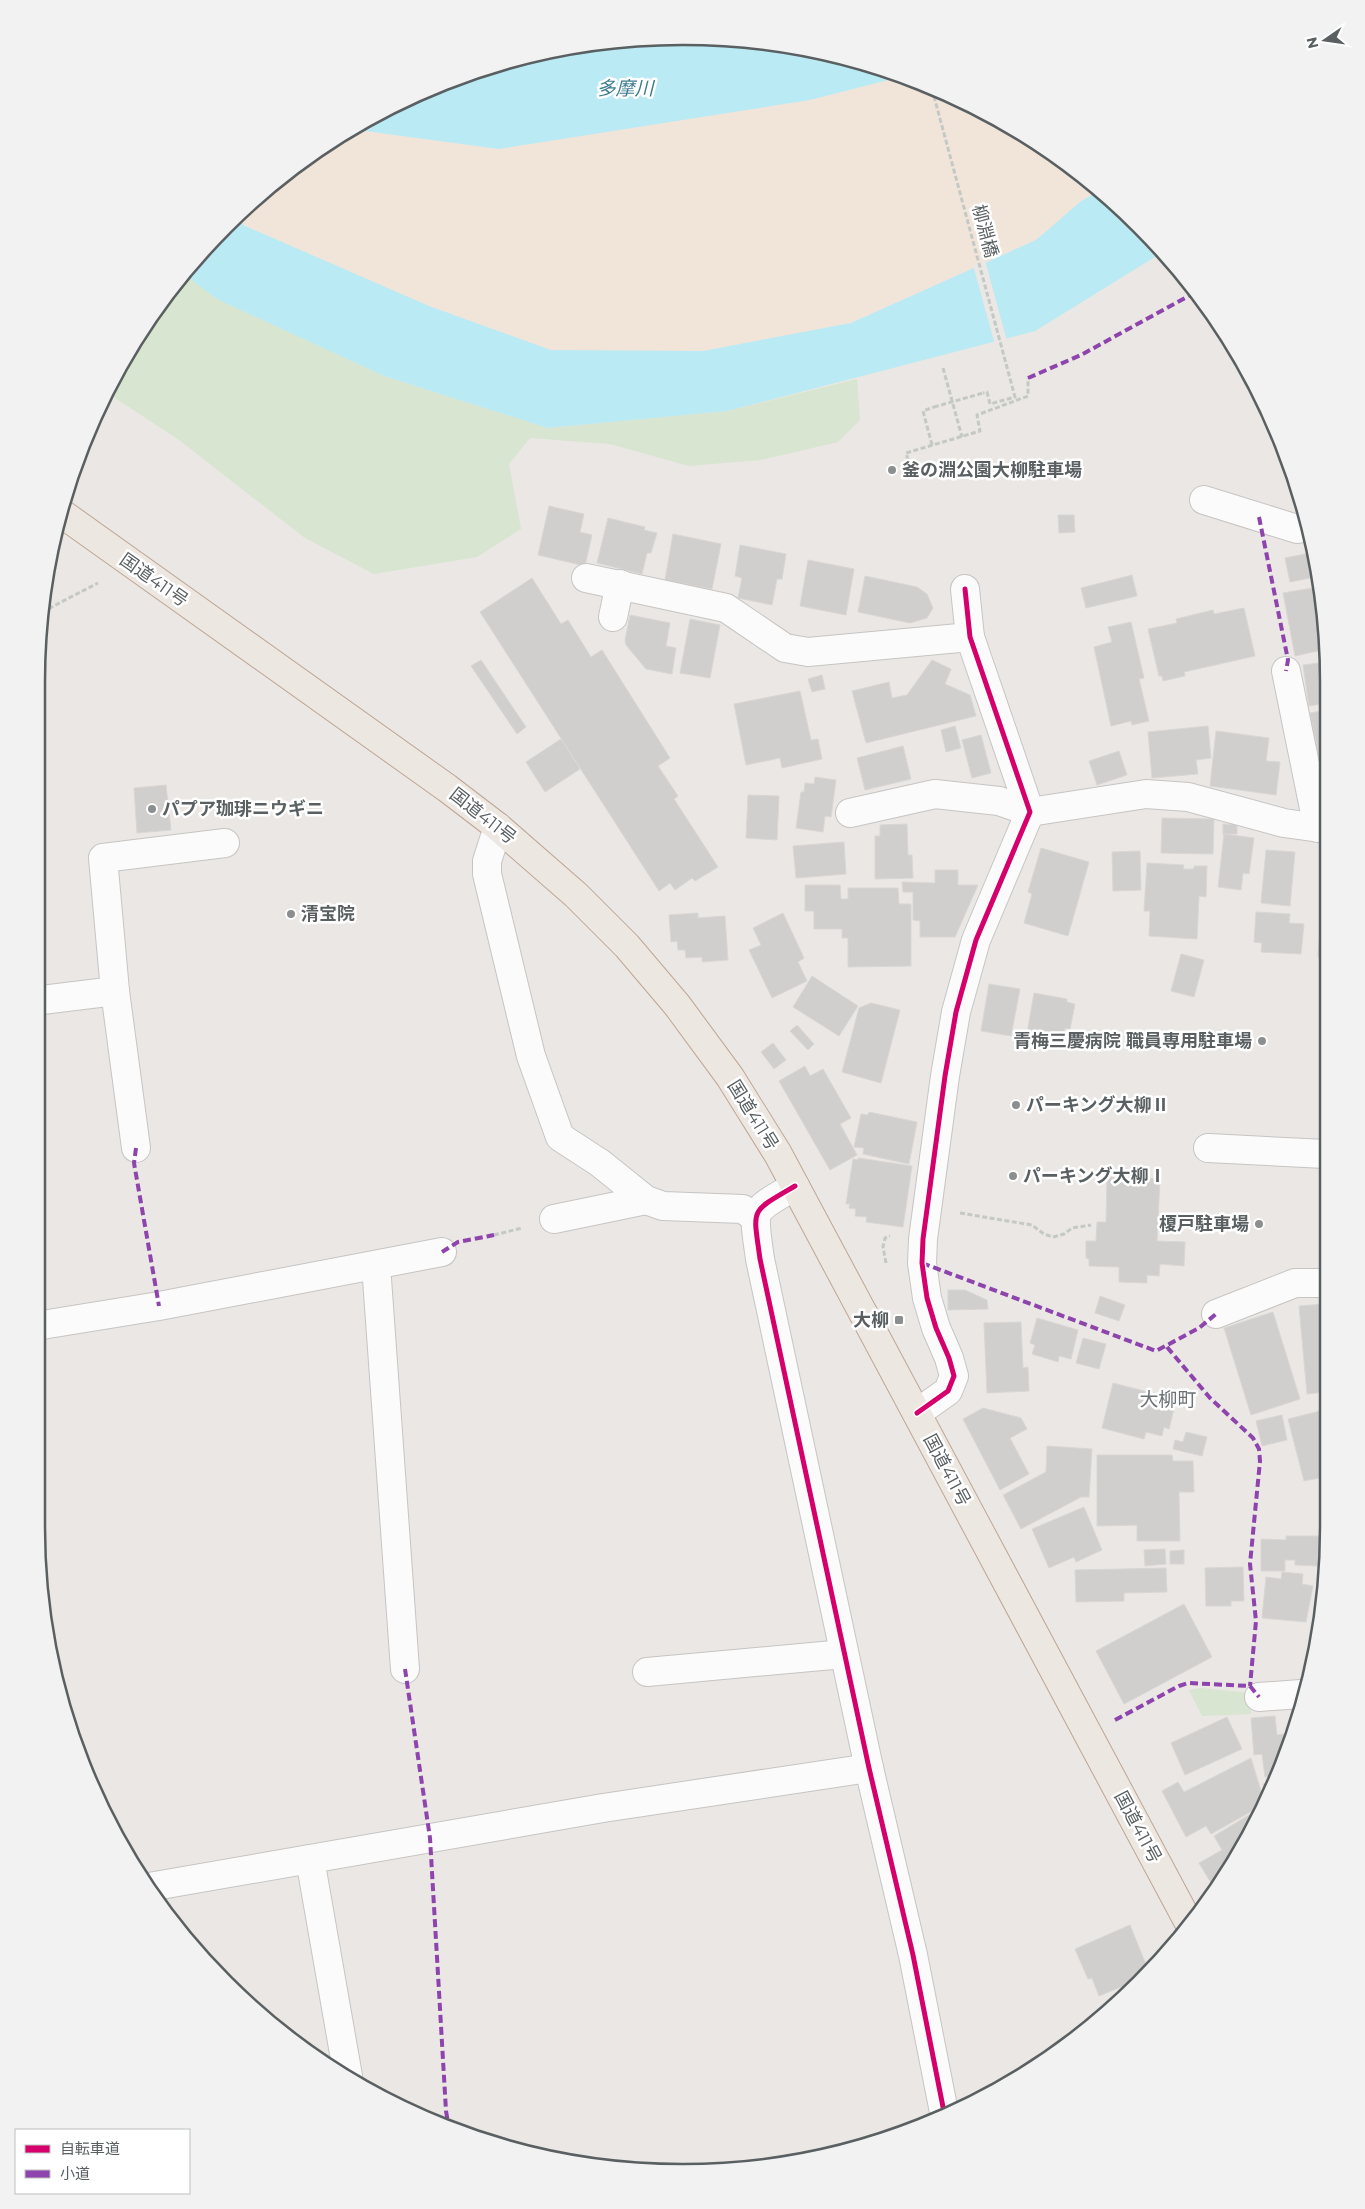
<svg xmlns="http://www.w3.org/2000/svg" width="1365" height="2209" font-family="Montserrat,'Noto Sans JP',sans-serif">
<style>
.green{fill:#d8e5d0}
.sand{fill:#f1e5da}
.water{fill:#baeaf3}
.pier{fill:#eae7e4}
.building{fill:#d1cece;stroke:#d9d6d4}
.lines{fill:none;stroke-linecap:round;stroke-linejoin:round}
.minor-casing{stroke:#c6c5c4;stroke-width:30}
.highway-casing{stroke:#bfa694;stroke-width:30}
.path{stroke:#c4c9c5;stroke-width:3;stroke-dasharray:5 2.5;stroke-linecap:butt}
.minor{stroke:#fcfbfb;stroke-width:28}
.highway{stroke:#ede7e1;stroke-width:28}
.path-bridge{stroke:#c4c9c5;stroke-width:3;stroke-dasharray:5 2.5;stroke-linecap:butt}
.quiet{stroke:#8e44ad;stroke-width:4;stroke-dasharray:8 4;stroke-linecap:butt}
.cycleway-casing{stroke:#fff;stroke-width:8}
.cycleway{stroke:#d6006c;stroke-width:5}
.poi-dot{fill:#8c8f90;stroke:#fff;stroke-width:2}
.labels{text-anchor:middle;stroke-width:5;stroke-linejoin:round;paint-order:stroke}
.street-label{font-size:18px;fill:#5a6062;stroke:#fff}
.poi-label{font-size:18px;font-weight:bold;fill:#5a6062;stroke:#fff;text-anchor:start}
.water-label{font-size:19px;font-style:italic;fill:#3c7c90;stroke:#fff}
.neighbourhood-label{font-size:19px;fill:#6c7274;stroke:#fff}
.rim{fill:none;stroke:#5a6062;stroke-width:2.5}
</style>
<rect width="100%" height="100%" fill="#eae7e4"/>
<g class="green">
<path d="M184,274L218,299L384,376L548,428L727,411L857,379L860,420L838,442L761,460L689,466L610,444L530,438L509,464L521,529L477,557L374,574L305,538L179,440L109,394L170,289Z"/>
<path d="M1201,1688L1249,1693L1251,1714L1202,1716L1189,1690Z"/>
</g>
<path class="sand" d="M900,77L968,103L1076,170L1098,191L1080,202L1036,240L850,323L703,351L551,350L429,306L243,225L238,217L256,197L350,129L499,149L810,100Z"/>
<g class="water">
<path d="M724,38L849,58L900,77L810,100L499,149L350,129L359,123L475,71L573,48L598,42Z"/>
<path d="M1098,191L1163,252L1035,331L727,411L548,428L384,376L217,299L184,274L238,217L243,225L429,306L551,350L703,351L851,323L1036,240L1080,202Z"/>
</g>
<path class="pier" d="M985,260L1007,341L995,345L973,265Z"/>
<g class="building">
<path d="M549,506L584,514L580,532L592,535L585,566L538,555Z"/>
<path d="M1058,515H1074L1075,532L1059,533Z"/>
<path d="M608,518L645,527L644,530L657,533L651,553H647L642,574L597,563Z"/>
<path d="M673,534L721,544L712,589L665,580Z"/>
<path d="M740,545L786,554L782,579H777L772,605L738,598L742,578L735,576Z"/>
<path d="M1310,553L1315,577L1290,582L1285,558Z"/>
<path d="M808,560L854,569L846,615L800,606Z"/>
<path d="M1132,575L1137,596L1086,608L1081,588Z"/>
<path d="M865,576L917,587L927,594L933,608L927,618L910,623L858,612Z"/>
<path d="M532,578L561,624L568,620L591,657L602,650L670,758L658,766L678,796L674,799L718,867L695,881L692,878L675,890L670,883L659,891L480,612Z"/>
<path d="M1319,587L1327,649L1295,656L1283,593Z"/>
<path d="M1244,608L1255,656L1184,672L1185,676L1163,681L1162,676H1159L1148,629L1177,623L1176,619L1213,610L1214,614Z"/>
<path d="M630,615L670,623L666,646L676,648L672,674L646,669L626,645L625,640Z"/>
<path d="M690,619L720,625L710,678L680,673Z"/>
<path d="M1131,622L1144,678L1139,679L1149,721L1132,725L1131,721L1111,726L1094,647L1112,642L1108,627Z"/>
<path d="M481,660L526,727L517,734L471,666Z"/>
<path d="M932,660L951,669L945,684L970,695L976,716L866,743L852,691L889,682L892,698L907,695Z"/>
<path d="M1327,662V703L1309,706L1303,665Z"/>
<path d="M822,675L825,689L812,692L808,679Z"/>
<path d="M800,691L811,740L818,739L822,759L782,768L780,758L746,765L734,704Z"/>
<path d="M1327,710V789H1326L1310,713Z"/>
<path d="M955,726L961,748L946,752L941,730Z"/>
<path d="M1208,726L1211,758L1196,760L1198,774L1152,778L1148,732Z"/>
<path d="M1216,731L1269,738L1266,761L1280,762L1276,795L1210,786Z"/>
<path d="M981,735L991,773L972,778L962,740Z"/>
<path d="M561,739L580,769L545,792L526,762Z"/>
<path d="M903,746L911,779L865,790L857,758Z"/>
<path d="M1119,751L1127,775L1097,785L1089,761Z"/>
<path d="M815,777L836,780L831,817L825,816L823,832L796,828L801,792H804L805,783L814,784Z"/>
<path d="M166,785L171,830L137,833L134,788Z"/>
<path d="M748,795L779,796L777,840L746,838Z"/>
<path d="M1162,818L1214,819L1213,854L1161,853Z"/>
<path d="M907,824L908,855H912L913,878L875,879V836H880V825Z"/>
<path d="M1223,824L1237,825V834H1223Z"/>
<path d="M1224,834L1254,838L1249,874L1243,873L1241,890L1218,887Z"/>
<path d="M844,842L846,874L796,878L793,846Z"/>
<path d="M1041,848L1089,862L1068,936L1024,923L1032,894L1028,892Z"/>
<path d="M1266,850L1295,852L1290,906L1261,903Z"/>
<path d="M1140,851L1141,890L1113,891L1112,852Z"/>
<path d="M1321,854H1326V910H1320Z"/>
<path d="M1147,863L1184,865L1183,869H1194V866H1207L1206,897L1199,896L1197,939L1149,936L1150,911H1144Z"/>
<path d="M935,870H958V885H978L955,937H920V921L913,920V892H903L902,882L935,883Z"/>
<path d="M805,885H840L841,899H848V888H898L899,904H911V966L848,967V938H842V929H814V911H805Z"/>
<path d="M1256,912L1290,914L1289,923L1304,924L1301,954L1261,952L1262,943L1254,942Z"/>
<path d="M698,913V918L725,916L728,960L702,962V957L686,958L685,950H678L677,941L671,942L669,915Z"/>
<path d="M783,913L804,958L798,962L807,981L772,998L749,950L761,945L753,928Z"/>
<path d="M1321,917H1326V958L1318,957Z"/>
<path d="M1181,954L1204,960L1194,997L1171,991Z"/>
<path d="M812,976L858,1006L839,1036L793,1007Z"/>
<path d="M989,984L1020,989L1011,1036L981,1031Z"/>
<path d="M1034,993L1067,999V1002L1075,1004L1070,1029L1065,1028L1062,1046L1026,1039Z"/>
<path d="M871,1003L900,1010L881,1083L842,1072L859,1008Z"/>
<path d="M797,1025L814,1044L808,1050L790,1031Z"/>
<path d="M773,1043L786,1060L774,1069L761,1052Z"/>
<path d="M805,1066L810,1076L823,1069L851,1118L840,1124L857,1155L830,1170L779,1081Z"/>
<path d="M869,1112L917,1122L909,1164L863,1154L864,1148L854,1147L861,1114L868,1115Z"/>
<path d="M858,1158L912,1166L903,1227L866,1222L867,1217L855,1216L856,1209L849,1208L850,1204H846L853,1159L858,1160Z"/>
<path d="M1107,1177L1160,1179L1157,1241L1185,1242L1184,1266L1160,1264L1159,1276L1147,1275V1283L1119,1282V1267L1089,1266V1259L1086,1258V1241H1096L1097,1222H1106Z"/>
<path d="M948,1290H965L987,1300L988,1309L948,1310Z"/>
<path d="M1100,1296L1125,1305L1119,1321L1095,1313Z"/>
<path d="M1325,1304L1324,1392L1307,1394L1299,1306Z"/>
<path d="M1273,1312L1300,1399L1251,1415L1224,1328Z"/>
<path d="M1037,1318L1078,1330L1071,1359L1059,1356L1058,1362L1032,1354L1035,1345L1030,1343Z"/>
<path d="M1021,1322L1023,1368L1028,1367L1029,1391L987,1393L984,1323Z"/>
<path d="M1083,1338L1106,1344L1099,1369L1076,1363Z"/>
<path d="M1113,1383L1148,1392L1146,1398L1175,1405L1169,1429L1164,1427L1162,1436L1146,1432L1144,1439L1102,1428Z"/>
<path d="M983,1408L1021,1418L1027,1429L1010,1438L1029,1474L1000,1490L963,1419Z"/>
<path d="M1324,1410V1477L1304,1481L1288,1419Z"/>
<path d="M1282,1415L1287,1440L1262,1446L1256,1421Z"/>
<path d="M1186,1432L1207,1437L1202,1456L1173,1449L1175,1440L1183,1442Z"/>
<path d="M1047,1446L1092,1449L1089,1497H1081L1021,1529L1003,1495L1046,1472Z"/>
<path d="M1097,1455H1172L1173,1461H1193L1194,1492H1179L1180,1541H1137V1525L1097,1526Z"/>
<path d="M1084,1507L1102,1550L1076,1562L1074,1557L1049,1568L1032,1529Z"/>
<path d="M1286,1536H1319L1318,1566L1295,1565V1560H1285V1571H1261V1539L1286,1540Z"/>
<path d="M1165,1549L1166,1564L1145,1566L1144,1550Z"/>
<path d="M1184,1550V1564H1170V1551Z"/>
<path d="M1243,1567L1244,1601H1231V1606H1206L1205,1568Z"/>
<path d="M1166,1568L1167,1592L1124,1593V1601L1076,1602L1075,1570Z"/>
<path d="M1282,1572L1303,1574L1302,1584L1313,1586L1306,1622L1262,1618L1266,1577L1281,1579Z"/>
<path d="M1184,1604L1212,1657L1124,1704L1096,1651Z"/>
<path d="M1275,1716L1277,1735L1290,1733L1279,1775L1265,1777L1262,1754L1254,1755L1251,1718Z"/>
<path d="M1227,1717L1242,1749L1185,1775L1171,1743Z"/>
<path d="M1251,1758L1264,1801L1261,1806L1211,1834L1206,1826L1186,1837L1162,1791L1178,1782L1184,1792Z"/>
<path d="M1276,1781L1266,1797L1263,1784Z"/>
<path d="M1259,1809L1214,1888L1199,1863L1222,1850L1214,1836Z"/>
<path d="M1130,1925L1149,1972L1145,1977L1099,1996L1092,1978L1088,1979L1075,1949Z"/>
</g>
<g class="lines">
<defs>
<g id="minor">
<path d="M1204,500L1297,529L1309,527"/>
<path d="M586,578L726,608L785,648L808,652L970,637"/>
<path d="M613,617L620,584"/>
<path d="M1286,671L1318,828"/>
<path d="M850,813L935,794L999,801L1030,812L1146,794L1188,797L1284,823L1327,829"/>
<path d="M498,827L487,861V874L531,1056L560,1137L600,1163L646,1200L663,1206L743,1209L754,1217"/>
<path d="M115,991L103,858L225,843"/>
<path d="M42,1000L115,991L136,1148"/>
<path d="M1208,1148L1325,1154"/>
<path d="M795,1186C749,1213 753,1207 760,1259L869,1768L913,1955L944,2112"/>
<path d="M554,1219L646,1200"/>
<path d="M376,1265L405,1669"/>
<path d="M1216,1314L1295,1283H1325"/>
<path d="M42,1325L159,1306L442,1252"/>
<path d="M917,1413L948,1391L954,1376L949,1358L936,1328L927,1298L922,1263L923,1239L945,1076L956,1012L976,940L1030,812L970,637L965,589"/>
<path d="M647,1672L844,1654"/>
<path d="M1259,1697L1301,1694"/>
<path d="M310,1859L348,2076"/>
<path d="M149,1887L603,1808L869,1768"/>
</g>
<path id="highway" d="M64,515L447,788L498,827L576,895L627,946L677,1005L730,1077L778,1154L1190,1925"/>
</defs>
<use href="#minor" class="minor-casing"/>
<use href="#highway" class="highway-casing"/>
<g class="path">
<path d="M932,89L1015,397L990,404L987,392L983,393"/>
<path d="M943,368L962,437"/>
<path d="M932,445L923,411L934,407"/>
<path d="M908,460L906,453L980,431L977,415L1028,396V378"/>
<path d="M42,612L98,583"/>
<path d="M960,1213L1032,1225L1044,1234L1053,1237L1064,1234L1072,1228L1091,1225"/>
<path d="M494,1235L522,1228"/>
<path d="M886,1263L883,1247L885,1238L890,1236"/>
</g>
<use href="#minor" class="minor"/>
<use href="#highway" class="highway"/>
<path class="path-bridge" d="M934,407L983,393"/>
<g class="quiet">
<path d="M1028,378L1081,355L1194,293"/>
<path d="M1259,517L1288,660L1286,671"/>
<path d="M136,1148L134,1163L159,1306"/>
<path d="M442,1252L458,1242L494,1235"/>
<path d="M922,1263L1156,1351L1199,1328L1216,1314"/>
<path d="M1167,1347L1210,1398L1253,1438L1259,1449L1260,1461L1250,1564L1256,1621L1250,1686"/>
<path d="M405,1669L430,1838L446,2111L449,2128"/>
<path d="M1115,1720L1179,1686L1188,1683L1250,1686L1259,1697"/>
</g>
<defs>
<g id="cycleway">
<path d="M795,1186C749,1213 753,1207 760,1259L869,1768L913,1955L944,2112"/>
<path d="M917,1413L948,1391L954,1376L949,1358L936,1328L927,1298L922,1263L923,1239L945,1076L956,1012L976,940L1030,812L970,637L965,589"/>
</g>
</defs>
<use href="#cycleway" class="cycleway-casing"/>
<use href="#cycleway" class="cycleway"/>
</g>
<g class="poi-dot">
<circle cx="892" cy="470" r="5"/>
<circle cx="152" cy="809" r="5"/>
<circle cx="291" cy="914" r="5"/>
<circle cx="1262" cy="1041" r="5"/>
<circle cx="1016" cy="1105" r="5"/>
<circle cx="1013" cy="1176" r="5"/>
<circle cx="1259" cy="1224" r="5"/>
<rect x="894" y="1315" width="10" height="10" rx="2.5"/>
</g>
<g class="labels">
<g class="street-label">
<text transform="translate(985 231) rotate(75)" y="6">柳淵橋</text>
<text transform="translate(154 580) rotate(35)" y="6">国道411号</text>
<text transform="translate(483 816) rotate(38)" y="6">国道411号</text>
<text transform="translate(753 1115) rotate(58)" y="6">国道411号</text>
<text transform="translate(947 1470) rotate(62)" y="6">国道411号</text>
<text transform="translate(1138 1827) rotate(62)" y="6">国道411号</text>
</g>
<g class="poi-label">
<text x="902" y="476">釜の淵公園大柳駐車場</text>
<text x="162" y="815">パプア珈琲ニウギニ</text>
<text x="301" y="920">清宝院</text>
<text x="1252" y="1047" text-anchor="end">青梅三慶病院 職員専用駐車場</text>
<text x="1026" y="1111">パーキング大柳Ⅱ</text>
<text x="1023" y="1182">パーキング大柳Ⅰ</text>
<text x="1249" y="1230" text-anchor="end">榎戸駐車場</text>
<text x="889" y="1326" text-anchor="end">大柳</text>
</g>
<g class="water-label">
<text x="625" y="95">多摩川</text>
</g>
<g class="neighbourhood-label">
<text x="1168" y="1406">大柳町</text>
</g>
</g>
<path d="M0 0H1365V2209H0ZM682 45H683A637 637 0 0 1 1320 682V1527A637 637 0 0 1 683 2164H682A637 637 0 0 1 45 1527V682A637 637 0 0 1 682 45Z" fill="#f2f2f2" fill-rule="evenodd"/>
<path class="rim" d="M682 45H683A637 637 0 0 1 1320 682V1527A637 637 0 0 1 683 2164H682A637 637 0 0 1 45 1527V682A637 637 0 0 1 682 45Z"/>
<rect x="15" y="2129" width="175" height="65" fill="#ffffff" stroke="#bdbfc0"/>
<rect x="25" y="2145" width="25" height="8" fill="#d6006c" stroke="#bdbfc0"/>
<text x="60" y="2154" font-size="15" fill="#5a6062">自転車道</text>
<rect x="25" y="2170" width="25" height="8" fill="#8e44ad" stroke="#bdbfc0"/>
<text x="60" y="2179" font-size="15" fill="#5a6062">小道</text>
<g transform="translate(1325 40) rotate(257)" stroke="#ffffff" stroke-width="4" paint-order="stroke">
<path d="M0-4L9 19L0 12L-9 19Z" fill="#5a6062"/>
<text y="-8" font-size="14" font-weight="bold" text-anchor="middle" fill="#5a6062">N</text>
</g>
</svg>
